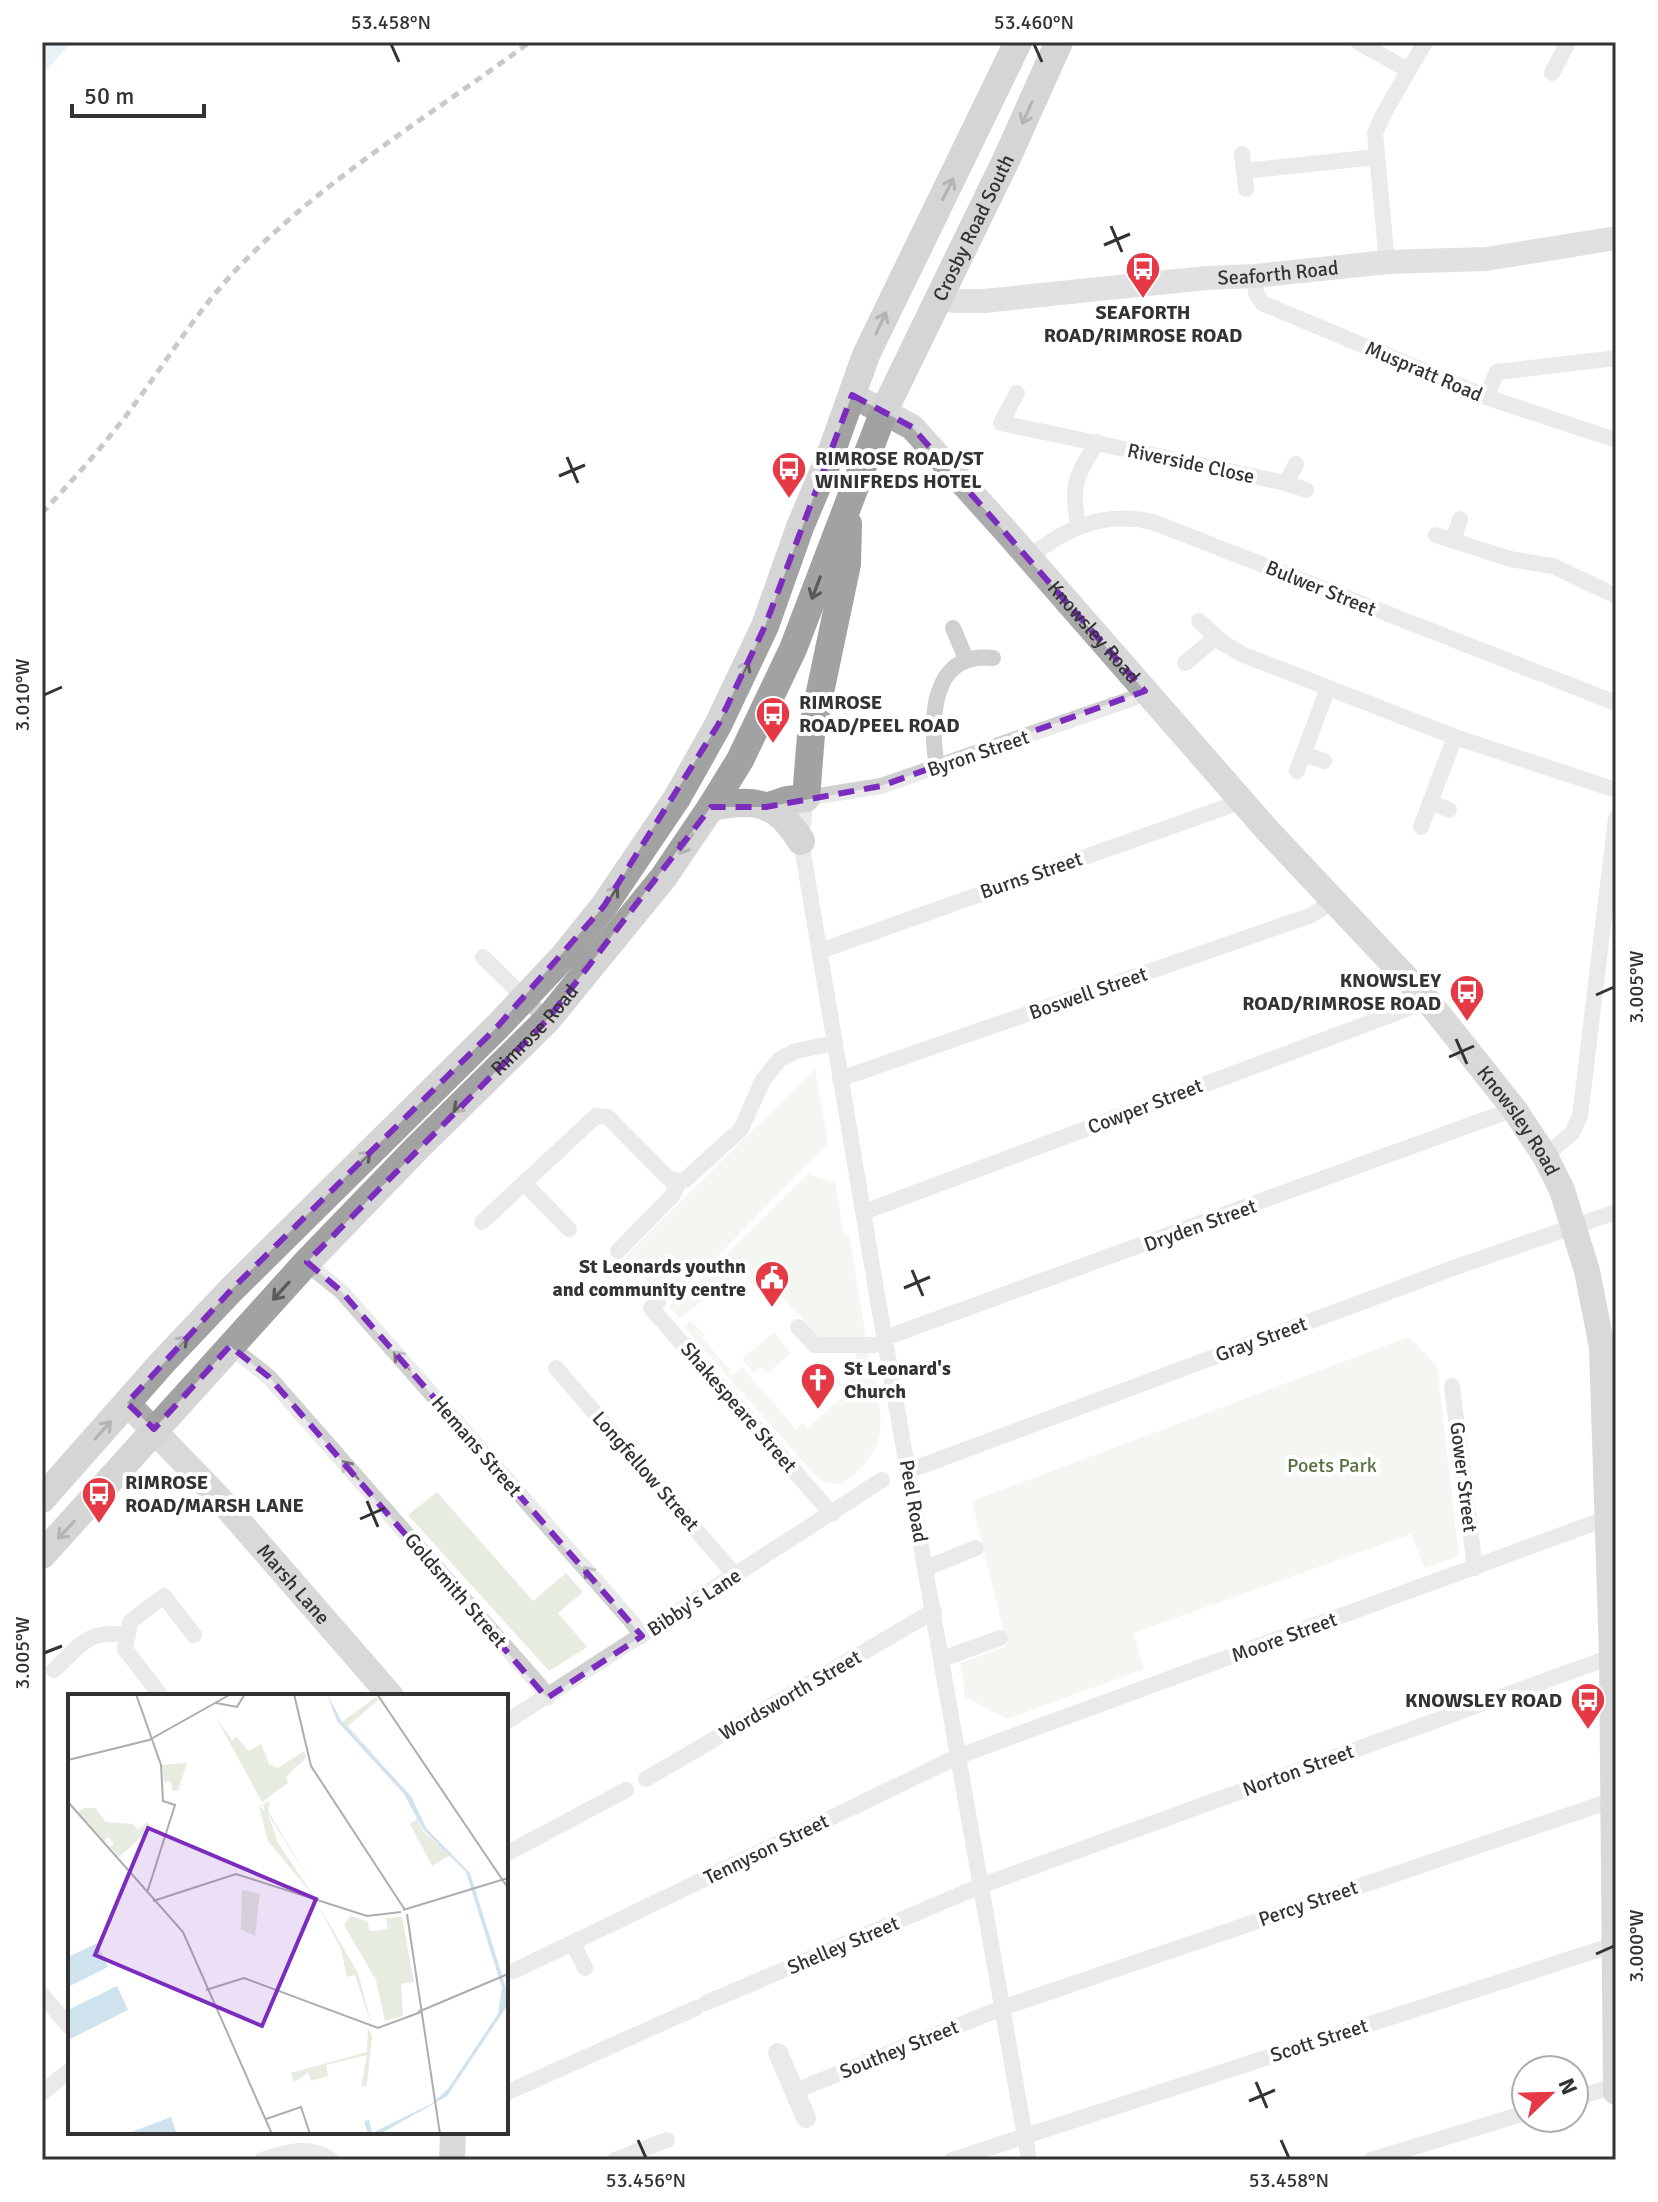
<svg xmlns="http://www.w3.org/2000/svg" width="1658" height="2202" font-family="Signika,sans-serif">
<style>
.green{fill:#e6ecdf}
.water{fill:#cfe2ee}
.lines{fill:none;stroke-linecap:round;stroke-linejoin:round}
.minor{stroke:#d0d0d0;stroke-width:16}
.tertiary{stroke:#d0d0d0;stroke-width:20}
.secondary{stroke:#bdbdbd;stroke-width:24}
.primary{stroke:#ababab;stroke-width:26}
.trunk{stroke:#a2a2a2;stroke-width:28}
.rail{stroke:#888;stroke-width:5;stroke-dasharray:8 6;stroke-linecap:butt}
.oneway{stroke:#5a5a5a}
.oneway2{stroke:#7a7a7a}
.marked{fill:none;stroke:#7b2cbf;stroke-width:6;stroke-dasharray:16 10;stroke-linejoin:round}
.ticks{fill:none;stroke:#333;stroke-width:3}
.labels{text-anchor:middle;stroke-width:8;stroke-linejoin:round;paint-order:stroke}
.street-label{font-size:20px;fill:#333;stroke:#fff}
.poi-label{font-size:20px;font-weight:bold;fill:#333;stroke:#fff;text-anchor:start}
.park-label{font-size:20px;fill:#56703f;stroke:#fff}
.inset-road{fill:none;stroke:#adadad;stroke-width:2}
.view{fill:#7b2cbf;fill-opacity:0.15;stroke:#7b2cbf;stroke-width:4}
.inset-edge{fill:none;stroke:#333;stroke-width:4}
.neatline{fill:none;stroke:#333;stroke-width:3}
.ticks-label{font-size:20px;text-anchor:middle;fill:#333}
</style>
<rect width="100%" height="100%" fill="#fff"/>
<g class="green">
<path d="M815,1068L828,1143L711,1263L684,1287L659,1294L625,1257Z"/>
<path d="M808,1174L835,1183L844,1233L849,1234L866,1338L827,1342L809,1333L803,1319L780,1295L761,1293L741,1272L680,1318L669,1306L707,1274Z"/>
<path d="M690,1320L705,1335L702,1338L730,1370L728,1372L732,1376L742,1367L796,1429L803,1423L808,1428L845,1395L819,1358L843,1385L862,1368L855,1359L857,1352L869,1351C879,1409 899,1446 841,1484L825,1483L815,1475L744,1395L746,1393L741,1392L684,1327Z"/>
<path d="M774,1332L791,1353L767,1374L761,1367L754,1373L742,1359Z"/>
<path d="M1409,1337L1437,1366L1459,1556L1424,1568L1411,1534L1133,1633L1144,1669L1007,1719L965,1697L961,1663L1007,1646L972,1501Z"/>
<path d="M437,1492L533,1601L566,1573L583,1592L558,1613L587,1647L549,1671L408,1515Z"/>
</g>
<path class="water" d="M42,42H72L42,75Z"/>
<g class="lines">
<g class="minor">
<path d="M1358,42L1408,70"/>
<path d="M1552,73L1568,42"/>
<path d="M1242,154L1246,189"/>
<path d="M1244,171L1376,157"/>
<path d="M1387,262L1375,133L1383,115L1425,42"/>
<path d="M1255,276L1256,293L1262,303L1486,397L1616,440"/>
<path d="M1017,393L1001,423L1286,483L1306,490"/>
<path d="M1486,397L1497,372L1616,358"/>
<path d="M1286,483L1296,464"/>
<path d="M1079,526C1069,487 1077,475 1097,442"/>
<path d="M1436,535L1510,559L1553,566L1616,596"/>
<path d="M1453,541L1460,519"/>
<path d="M1029,558C1065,527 1105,511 1153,522L1616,703"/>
<path d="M1199,621L1224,644L1244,655L1455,737L1616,790"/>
<path d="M953,628L966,659"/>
<path d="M1185,663L1215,638"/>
<path d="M1303,754L1324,761"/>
<path d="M937,767C930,724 929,650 993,658"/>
<path d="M1297,771L1328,688"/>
<path d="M1430,802L1449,810"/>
<path d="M1421,827L1455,737"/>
<path d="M820,951L1243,801"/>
<path d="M483,957L547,1020"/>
<path d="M840,1079L1312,915L1332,901"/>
<path d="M1545,1156L1572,1133L1580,1116L1616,818"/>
<path d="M524,1183L569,1229"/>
<path d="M864,1212L1428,1001"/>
<path d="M482,1222L596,1116L608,1117L668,1178L674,1181L685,1180L741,1129L763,1080L780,1059L796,1051L835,1043"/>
<path d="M618,1251L672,1196L679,1181"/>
<path d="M306,1263L341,1291L631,1621L642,1636"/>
<path d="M658,1302L651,1308L832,1514"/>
<path d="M798,1327L815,1345H874L885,1342"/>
<path d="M885,1338L1514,1109"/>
<path d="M230,1346L269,1377L541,1687L547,1698"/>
<path d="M556,1368L735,1575"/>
<path d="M1452,1386L1475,1568"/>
<path d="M908,1471L1453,1268L1616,1212"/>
<path d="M926,1568L976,1548"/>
<path d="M942,1659L1000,1638"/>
<path d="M54,1670C82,1644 86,1630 128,1635"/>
<path d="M161,1696L125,1649L130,1622L164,1596L194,1635"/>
<path d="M506,1722L882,1480"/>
<path d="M646,1779L934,1611"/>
<path d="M506,1854L626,1790"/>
<path d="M573,1943L585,1968"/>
<path d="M514,1971L959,1756L1613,1516"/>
<path d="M42,1995L70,2027"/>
<path d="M706,2003L980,1886L1616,1655"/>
<path d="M795,2091L1002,2008L1613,1800"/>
<path d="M42,2093L70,2070"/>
<path d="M506,2093L696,2008"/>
<path d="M1574,2098L1616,2086"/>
<path d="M262,2160C286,2152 308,2144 331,2160"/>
<path d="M615,2160L667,2140"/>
<path d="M952,2160L1613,1945"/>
<path d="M1029,2160L878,1301L801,841L806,798L881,786L1131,699L1145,691"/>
<path d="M1371,2160L1526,2113"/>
</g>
<path class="tertiary" d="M778,2053L806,2118"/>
<path class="secondary" id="s1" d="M939,294L953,301H984L1206,278L1255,276L1387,262L1486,259L1616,238"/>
<g class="primary">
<path id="s2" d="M852,395L912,427L1004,529L1268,831L1428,1001L1514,1109L1545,1156L1562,1190L1587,1271L1602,1347L1612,1656L1616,2092"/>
<path id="s3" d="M127,1403L217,1496L391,1696"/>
<path d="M452,2160L453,2132"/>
</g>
<g class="trunk">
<path d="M711,807C756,798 776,801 801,841"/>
<path d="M766,807L787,800L806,798L811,735L847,564L848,524"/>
<path d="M42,1499L162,1363L231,1290L498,1026L563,957L604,906L677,798L718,725L765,626L800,527L830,456L866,355L1018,42"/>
<path id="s4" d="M42,1555L306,1263L417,1148L547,1020L663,878L711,807L740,760L793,649L884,411L1007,158L1059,42"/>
</g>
<path class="rail" d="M42,513C71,482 99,451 125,417C162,369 192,317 234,272C320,181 430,116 530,42"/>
</g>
<defs><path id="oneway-shaft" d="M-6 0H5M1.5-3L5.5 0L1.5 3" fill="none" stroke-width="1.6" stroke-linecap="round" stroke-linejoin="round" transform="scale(2)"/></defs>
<g class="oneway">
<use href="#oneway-shaft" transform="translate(1027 113) rotate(114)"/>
<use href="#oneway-shaft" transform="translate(948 189) rotate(-63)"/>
<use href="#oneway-shaft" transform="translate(881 323) rotate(-65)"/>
<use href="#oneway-shaft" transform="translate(816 588) rotate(111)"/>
<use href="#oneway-shaft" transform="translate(743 672) rotate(-64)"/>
<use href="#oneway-shaft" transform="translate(686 844) rotate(124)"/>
<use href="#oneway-shaft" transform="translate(611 896) rotate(-55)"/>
<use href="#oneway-shaft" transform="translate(462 1104) rotate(136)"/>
<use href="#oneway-shaft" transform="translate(362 1160) rotate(-45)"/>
<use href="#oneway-shaft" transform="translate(281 1291) rotate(132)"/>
<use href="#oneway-shaft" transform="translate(179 1345) rotate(-47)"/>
<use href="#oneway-shaft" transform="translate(103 1430) rotate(-48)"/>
<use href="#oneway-shaft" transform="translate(66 1530) rotate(133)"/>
</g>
<g class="oneway2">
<use href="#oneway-shaft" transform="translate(402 1360) rotate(-132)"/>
<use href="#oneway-shaft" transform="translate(350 1470) rotate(-131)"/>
<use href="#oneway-shaft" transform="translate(592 1576) rotate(-131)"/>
</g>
<path d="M0 0H1658V2202H0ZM852,395L912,427L1145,691L881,786L766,807H711L547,1020L307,1262L341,1291L642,1636L547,1698L269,1377L230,1346L154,1429L127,1403L231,1290L498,1026L604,906L718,725L765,626Z" fill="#fff" fill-opacity=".55" fill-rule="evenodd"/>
<path class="marked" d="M852,395L912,427L1145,691L881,786L766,807H711L547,1020L307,1262L341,1291L642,1636L547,1698L269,1377L230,1346L154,1429L127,1403L231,1290L498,1026L604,906L718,725L765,626Z"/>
<path class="ticks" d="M391,44L399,62M1034,44L1042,62M1111,226L1122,252M1104,245L1130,234M567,457L578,483M559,476L585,465M44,695L62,687M1596,995L1614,987M1456,1039L1467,1064M1449,1057L1474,1046M912,1270L923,1296M904,1288L930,1277M367,1501L378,1527M360,1519L385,1508M44,1653L62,1646M1596,1954L1614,1946M1256,2082L1267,2108M1249,2101L1275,2090M638,2140L646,2158M1281,2140L1289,2158"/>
<defs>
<symbol id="bus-pin" viewBox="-11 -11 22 30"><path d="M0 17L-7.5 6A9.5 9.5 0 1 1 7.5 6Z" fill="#e63946" stroke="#fff"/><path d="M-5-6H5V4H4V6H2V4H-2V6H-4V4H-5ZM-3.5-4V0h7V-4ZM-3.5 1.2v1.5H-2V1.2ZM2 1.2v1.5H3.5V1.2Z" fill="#fff"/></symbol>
<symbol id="civic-pin" viewBox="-11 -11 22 30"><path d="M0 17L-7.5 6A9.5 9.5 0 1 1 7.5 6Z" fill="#e63946" stroke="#fff"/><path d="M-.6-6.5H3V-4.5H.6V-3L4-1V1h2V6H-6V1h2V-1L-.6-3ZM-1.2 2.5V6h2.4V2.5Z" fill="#fff"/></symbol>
<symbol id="church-pin" viewBox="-11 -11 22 30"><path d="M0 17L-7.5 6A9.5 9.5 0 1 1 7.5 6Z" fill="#e63946" stroke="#fff"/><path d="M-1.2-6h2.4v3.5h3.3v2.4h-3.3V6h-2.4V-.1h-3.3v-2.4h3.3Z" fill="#fff"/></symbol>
</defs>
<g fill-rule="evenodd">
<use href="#bus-pin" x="1123" y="249" width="40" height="54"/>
<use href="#bus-pin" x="769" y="449" width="40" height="54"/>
<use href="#bus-pin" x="753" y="694" width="40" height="54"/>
<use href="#bus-pin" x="1447" y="972" width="40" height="54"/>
<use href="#civic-pin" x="752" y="1258" width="40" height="54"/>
<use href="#church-pin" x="798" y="1360" width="40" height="54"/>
<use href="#bus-pin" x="79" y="1474" width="40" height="54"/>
<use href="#bus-pin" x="1568" y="1680" width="40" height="54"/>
</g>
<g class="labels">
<g class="street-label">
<text dy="7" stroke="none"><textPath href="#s4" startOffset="1642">Crosby Road South</textPath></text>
<text dy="7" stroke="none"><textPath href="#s1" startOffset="342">Seaforth Road</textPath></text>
<text transform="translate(1424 371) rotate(23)" y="7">Muspratt Road</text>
<text transform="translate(1191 463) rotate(12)" y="7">Riverside Close</text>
<text transform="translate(1321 588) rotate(22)" y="7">Bulwer Street</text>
<text dy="7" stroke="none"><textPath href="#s2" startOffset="342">Knowsley Road</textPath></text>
<text transform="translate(978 753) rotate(-19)" y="7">Byron Street</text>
<text transform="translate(1031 875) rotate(-19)" y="7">Burns Street</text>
<text transform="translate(1088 993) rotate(-19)" y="7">Boswell Street</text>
<text dy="7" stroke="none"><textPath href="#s4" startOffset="720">Rimrose Road</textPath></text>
<text transform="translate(1145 1106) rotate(-21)" y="7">Cowper Street</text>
<text dy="7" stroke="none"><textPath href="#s2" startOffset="990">Knowsley Road</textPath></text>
<text transform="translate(1200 1225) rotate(-20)" y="7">Dryden Street</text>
<text transform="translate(1261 1339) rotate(-20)" y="7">Gray Street</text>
<text transform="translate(739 1407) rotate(49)" y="7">Shakespeare Street</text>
<text transform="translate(477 1446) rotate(49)" y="7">Hemans Street</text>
<text transform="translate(646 1471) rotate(49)" y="7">Longfellow Street</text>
<text transform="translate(1464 1477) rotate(83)" y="7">Gower Street</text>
<text transform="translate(914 1501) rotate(80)" y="7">Peel Road</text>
<text dy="7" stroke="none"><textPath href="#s3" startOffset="246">Marsh Lane</textPath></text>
<text transform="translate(456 1590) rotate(49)" y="7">Goldsmith Street</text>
<text transform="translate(694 1602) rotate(-33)" y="7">Bibby's Lane</text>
<text transform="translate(1284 1637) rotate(-20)" y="7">Moore Street</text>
<text transform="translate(790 1695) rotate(-30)" y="7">Wordsworth Street</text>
<text transform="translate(1298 1770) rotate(-20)" y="7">Norton Street</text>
<text transform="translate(766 1849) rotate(-26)" y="7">Tennyson Street</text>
<text transform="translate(1308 1903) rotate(-19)" y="7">Percy Street</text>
<text transform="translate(843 1945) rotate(-23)" y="7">Shelley Street</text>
<text transform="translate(1319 2040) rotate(-18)" y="7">Scott Street</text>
<text transform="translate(899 2049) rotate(-22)" y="7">Southey Street</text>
</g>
<g class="poi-label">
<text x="1143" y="319" text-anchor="middle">SEAFORTH<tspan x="1143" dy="23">ROAD/RIMROSE ROAD</tspan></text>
<text x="815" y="465">RIMROSE ROAD/ST<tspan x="815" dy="23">WINIFREDS HOTEL</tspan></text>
<text x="799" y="709">RIMROSE<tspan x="799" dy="23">ROAD/PEEL ROAD</tspan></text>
<text x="1441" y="987" text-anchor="end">KNOWSLEY<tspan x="1441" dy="23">ROAD/RIMROSE ROAD</tspan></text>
<text x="746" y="1273" text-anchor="end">St Leonards youthn<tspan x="746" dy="23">and community centre</tspan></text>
<text x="844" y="1375">St Leonard's<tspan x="844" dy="23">Church</tspan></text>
<text x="125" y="1489">RIMROSE<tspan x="125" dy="23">ROAD/MARSH LANE</tspan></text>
<text x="1562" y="1707" text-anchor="end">KNOWSLEY ROAD</text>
</g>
<g class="park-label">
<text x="1332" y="1472">Poets Park</text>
</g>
</g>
<g transform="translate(68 1694)">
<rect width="440" height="440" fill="#fff"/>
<path d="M308,3L310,6L280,32L327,84L274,28ZM147,22L164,46L169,43L180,57L193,50L201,70L210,74L236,57L238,64L218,83L220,89L194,108ZM119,69L110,97L104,96L103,88H96L94,71ZM202,107L200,117L252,203L200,120L210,149L247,204L200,147L191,112L197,117L195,110ZM16,114H27L38,128L65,130L70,136L79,128L84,133L51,163L42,153L46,149L40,143L36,147L10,118ZM349,125L355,137L383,161L364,172L342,130ZM174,196L192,200L187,242L173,235ZM248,207L290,279L304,332L287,281L279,283L273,255ZM282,222L300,227L301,236L308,237L320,235L318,224L334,223L346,288L333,290L335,322L317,327L308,286L276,231ZM300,334L304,342L299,391L293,393L299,361L258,371L260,382L243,387L240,379L226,388L223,379L299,358Z" fill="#e6ecdf"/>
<path d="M259,0L274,28L343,102L358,134L402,179L438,294L439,312L379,402L312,440H300L296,427L301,426L304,439L363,410L380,395L430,320L434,294L398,178L355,135L336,100L269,27ZM29,249L40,273L0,293V263ZM49,292L60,316L0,346V316ZM103,423L109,440H58Z" fill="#cfe2ee"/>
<path class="inset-road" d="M68,0L93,71L95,107L107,111L79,199M226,0L243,72L337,216M309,0L440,194M148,9L169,13L177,0M0,66L81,46L163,0M0,108L115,238L204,440M85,207L168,180L299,222L333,218M335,216L440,184M339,220L372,440M138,296L176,284L310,334L353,318M350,318L440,280M198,425L233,413L242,440"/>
<path class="view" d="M80,134L248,205L194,332L27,261Z"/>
<rect width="440" height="440" class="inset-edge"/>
</g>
<rect width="1658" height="2202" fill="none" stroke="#ffffff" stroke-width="88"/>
<g transform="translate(1550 2094) rotate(67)"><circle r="38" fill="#ffffff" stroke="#adadad" stroke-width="2"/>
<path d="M0-6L14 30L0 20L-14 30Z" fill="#e63946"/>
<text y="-12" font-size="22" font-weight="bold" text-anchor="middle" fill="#333333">N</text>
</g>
<path d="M72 104v12h132v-12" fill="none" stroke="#333333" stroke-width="4"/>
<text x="84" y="104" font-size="24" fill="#333333" stroke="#ffffff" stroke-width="6" paint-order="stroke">50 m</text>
<rect x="44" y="44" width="1570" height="2114" class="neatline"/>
<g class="ticks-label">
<text x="391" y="29">53.458°N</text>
<text x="1034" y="29">53.460°N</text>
<text transform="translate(22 695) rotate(-90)" y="7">3.010°W</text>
<text transform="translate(1636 987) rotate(-90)" y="7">3.005°W</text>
<text transform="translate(22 1653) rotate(-90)" y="7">3.005°W</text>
<text transform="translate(1636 1946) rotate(-90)" y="7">3.000°W</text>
<text x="646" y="2187">53.456°N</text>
<text x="1289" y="2187">53.458°N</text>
</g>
</svg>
